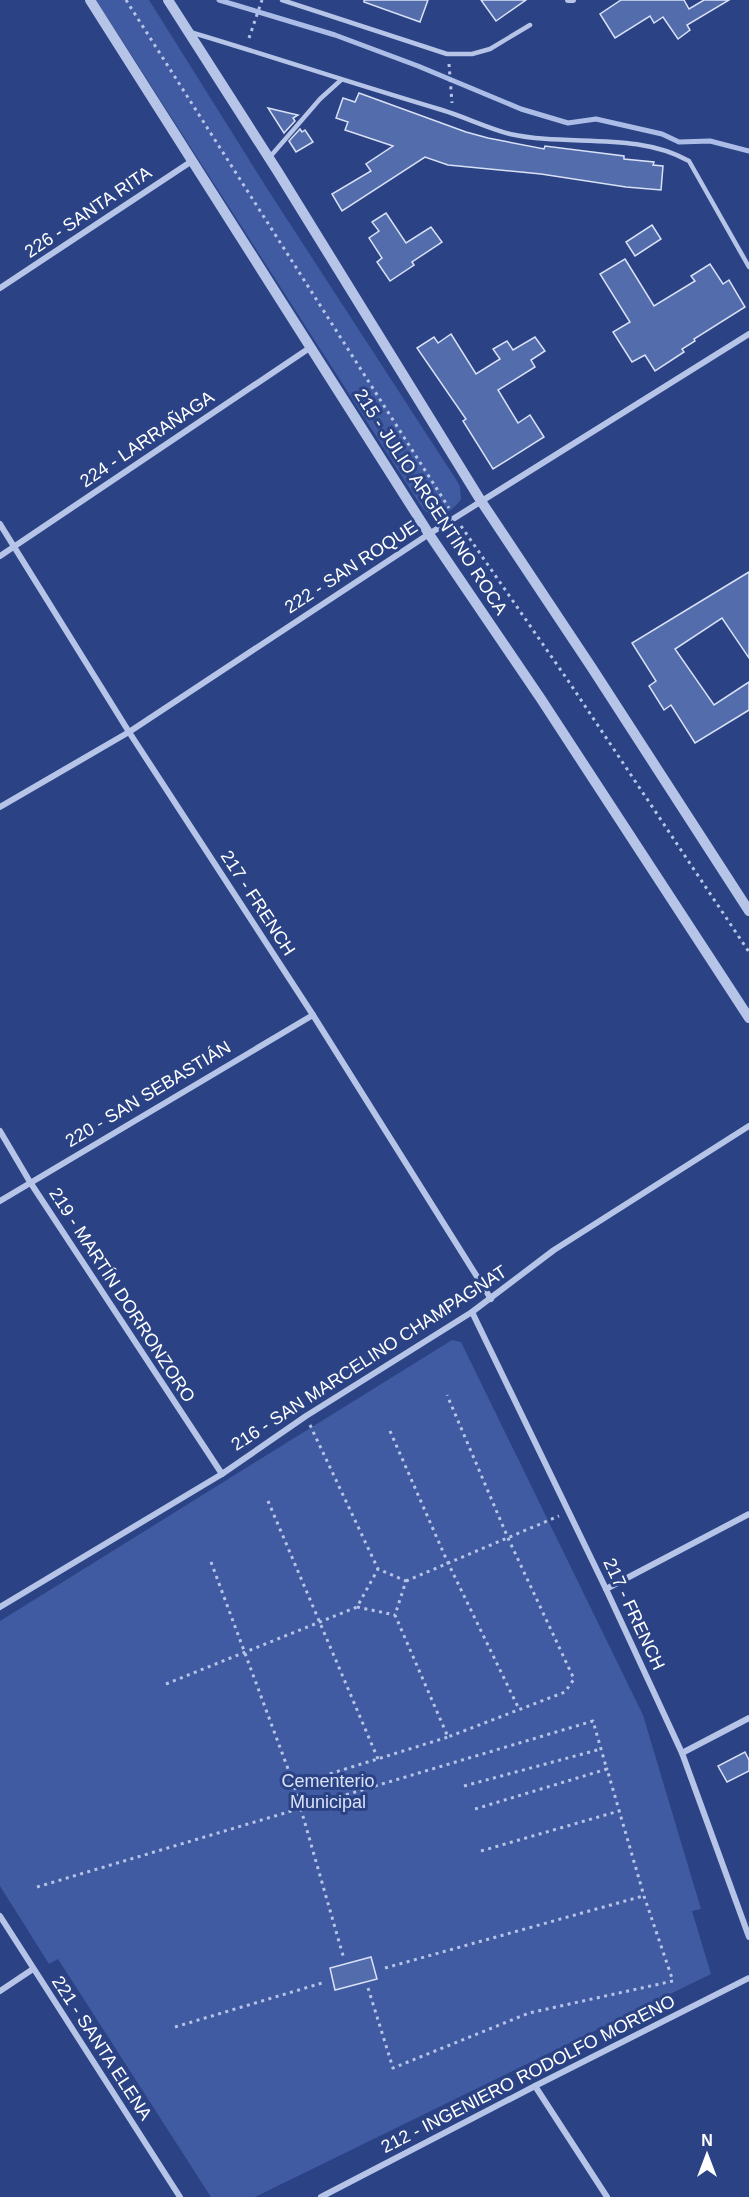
<svg xmlns="http://www.w3.org/2000/svg" width="749" height="2197" font-family="Helvetica,sans-serif">
<style>
.green{fill:#405ba1}
.lines{fill:none;stroke-linecap:round;stroke-linejoin:round}
.stream{stroke:#abbde7;stroke-width:5}
.building{fill:#536cac;stroke:#d9e1f6;stroke-width:1.5}
.path{stroke:#b6c4e7;stroke-width:3;stroke-dasharray:3 4.5;stroke-linecap:butt}
.service{stroke:#b6c4e7;stroke-width:4.5}
.minor{stroke:#b6c4e7;stroke-width:6}
.tertiary{stroke:#b6c4e7;stroke-width:10}
.labels{text-anchor:middle;stroke-width:6;stroke-linejoin:round;paint-order:stroke}
.street-label{font-size:18px;fill:#fff;stroke:#2b4385}
.park-label{font-size:18px;fill:#d9e1f6;stroke:#2b4385}
</style>
<rect width="100%" height="100%" fill="#2b4385"/>
<g class="green">
<path d="M96,0H149L268,190L457,481L460,487L461,499C453,512 435,521 423,509Z"/>
<path d="M452,1340L461,1342L643,1715L701,1909L692,1911L711,1974L255,2197H211L58,1959L49,1964L0,1886V1621Z"/>
</g>
<g class="lines">
<path class="stream" d="M219,0L335,35L418,66L521,109L568,123L596,119L662,134L679,142L710,141L749,151"/>
</g>
<g class="building">
<path d="M364,0H428L420,22L364,2Z"/>
<path d="M481,0H526L496,21Z"/>
<path d="M621,0H684L689,9L704,0H729L687,25L690,30L678,39L663,17L654,23L650,16L615,38L600,14Z"/>
<path d="M359,93L466,132L488,138L544,149L545,146L624,156V159L654,162L653,165L663,166L661,190L626,187L541,174L448,165L425,157L342,211L332,194L371,171L366,164L393,146L345,130L348,122L336,118L343,98L355,102Z"/>
<path d="M268,108L289,113L298,115L293,118L295,121L284,133Z"/>
<path d="M300,129L302,132L305,130L313,142L296,152L289,141Z"/>
<path d="M386,213L406,243L431,227L442,242L412,262L414,265L390,281L377,262L382,258L369,238L379,231L372,222Z"/>
<path d="M652,225L661,239L635,256L626,242Z"/>
<path d="M625,259L654,306L695,281L691,276L710,264L723,284L729,280L745,307L694,339L695,341L682,349L684,352L655,371L645,355L632,362L613,332L630,322L600,274Z"/>
<path d="M451,334L476,374L500,359L493,349L507,341L513,350L535,337L545,351L531,360L535,367L498,390L518,423L530,415L544,437L493,469L463,421L466,419L417,348L434,337L438,343Z"/>
<path d="M749,572V658L722,618L675,649L714,705L749,682V710L695,743L671,705L664,710L649,686L656,681L632,643Z"/>
<path d="M745,1752L749,1760V1771L727,1782L718,1766Z"/>
<path d="M371,1957L377,1979L335,1990L330,1968Z"/>
</g>
<g class="lines">
<g class="path">
<path d="M126,0L449,508"/>
<path d="M249,38L262,0"/>
<path d="M449,64L452,103"/>
<path d="M461,526L569,682L749,952"/>
<path d="M310,1425L378,1569L406,1581L395,1615L448,1737L565,1692L574,1679L508,1538L447,1395"/>
<path d="M390,1431L448,1563L519,1709"/>
<path d="M268,1501L378,1759"/>
<path d="M211,1562L294,1785L344,1959"/>
<path d="M406,1581L559,1516"/>
<path d="M357,1607L395,1615"/>
<path d="M166,1684L357,1607L378,1569"/>
<path d="M294,1785L448,1737"/>
<path d="M464,1786L601,1749"/>
<path d="M481,1851L619,1811"/>
<path d="M37,1887L593,1721L607,1770"/>
<path d="M385,1968L643,1896"/>
<path d="M368,1988L393,2068L529,2013L673,1981L644,1896L607,1769L475,1809"/>
<path d="M175,2027L322,1983"/>
</g>
<g class="service">
<path d="M282,0L447,54H472L490,49L530,25"/>
<path d="M190,32C274,57 357,85 442,110C465,117 487,128 510,134C568,147 636,131 689,161L749,267"/>
<path d="M269,158L320,99L341,80"/>
</g>
<g class="minor">
<path d="M568,0H573"/>
<path d="M0,288L192,161"/>
<path d="M0,524L129,732L313,1015L491,1299"/>
<path d="M0,556L311,347"/>
<path d="M0,807L129,732L429,534L749,334"/>
<path d="M0,1131L30,1182L222,1474"/>
<path d="M0,1201L313,1015"/>
<path d="M472,1312L606,1589L682,1753L749,1937"/>
<path d="M606,1589L749,1514"/>
<path d="M0,1607L222,1474L306,1416L472,1312L554,1250L749,1126"/>
<path d="M682,1753L749,1718"/>
<path d="M0,1916L180,2197"/>
<path d="M0,1991L33,1969"/>
<path d="M535,2086L607,2197"/>
<path d="M321,2197L535,2086L749,1978"/>
</g>
<g class="tertiary">
<path d="M90,0L429,534L541,699L749,1018"/>
<path d="M168,0L278,172L481,501L592,668L749,911"/>
</g>
</g>
<g class="labels">
<g class="street-label">
<text transform="translate(88 212) rotate(-34)" y="6">226 - SANTA RITA</text>
<text transform="translate(147 439) rotate(-34)" y="6">224 - LARRAÑAGA</text>
<text transform="translate(431 502) rotate(57)" y="6">215 - JULIO ARGENTINO ROCA</text>
<text transform="translate(351 567) rotate(-33)" y="6">222 - SAN ROQUE</text>
<text transform="translate(258 903) rotate(57)" y="6">217 - FRENCH</text>
<text transform="translate(148 1094) rotate(-31)" y="6">220 - SAN SEBASTIÁN</text>
<text transform="translate(122 1295) rotate(57)" y="6">219 - MARTÍN DORRONZORO</text>
<text transform="translate(369 1358) rotate(-33)" y="6">216 - SAN MARCELINO CHAMPAGNAT</text>
<text transform="translate(634 1614) rotate(65)" y="6">217 - FRENCH</text>
<text transform="translate(102 2048) rotate(57)" y="6">221 - SANTA ELENA</text>
<text transform="translate(528 2074) rotate(-27)" y="6">212 - INGENIERO RODOLFO MORENO</text>
</g>
<g class="park-label">
<text x="328" y="1787">Cementerio<tspan x="328" dy="21">Municipal</tspan></text>
</g>
</g>
<g transform="translate(707 2155)" stroke="#2b4385" stroke-width="4.5" paint-order="stroke">
<path d="M0-4.5L10 22L0 15L-10 22Z" fill="#ffffff"/>
<text y="-9" font-size="16" font-weight="bold" text-anchor="middle" fill="#ffffff">N</text>
</g>
</svg>
